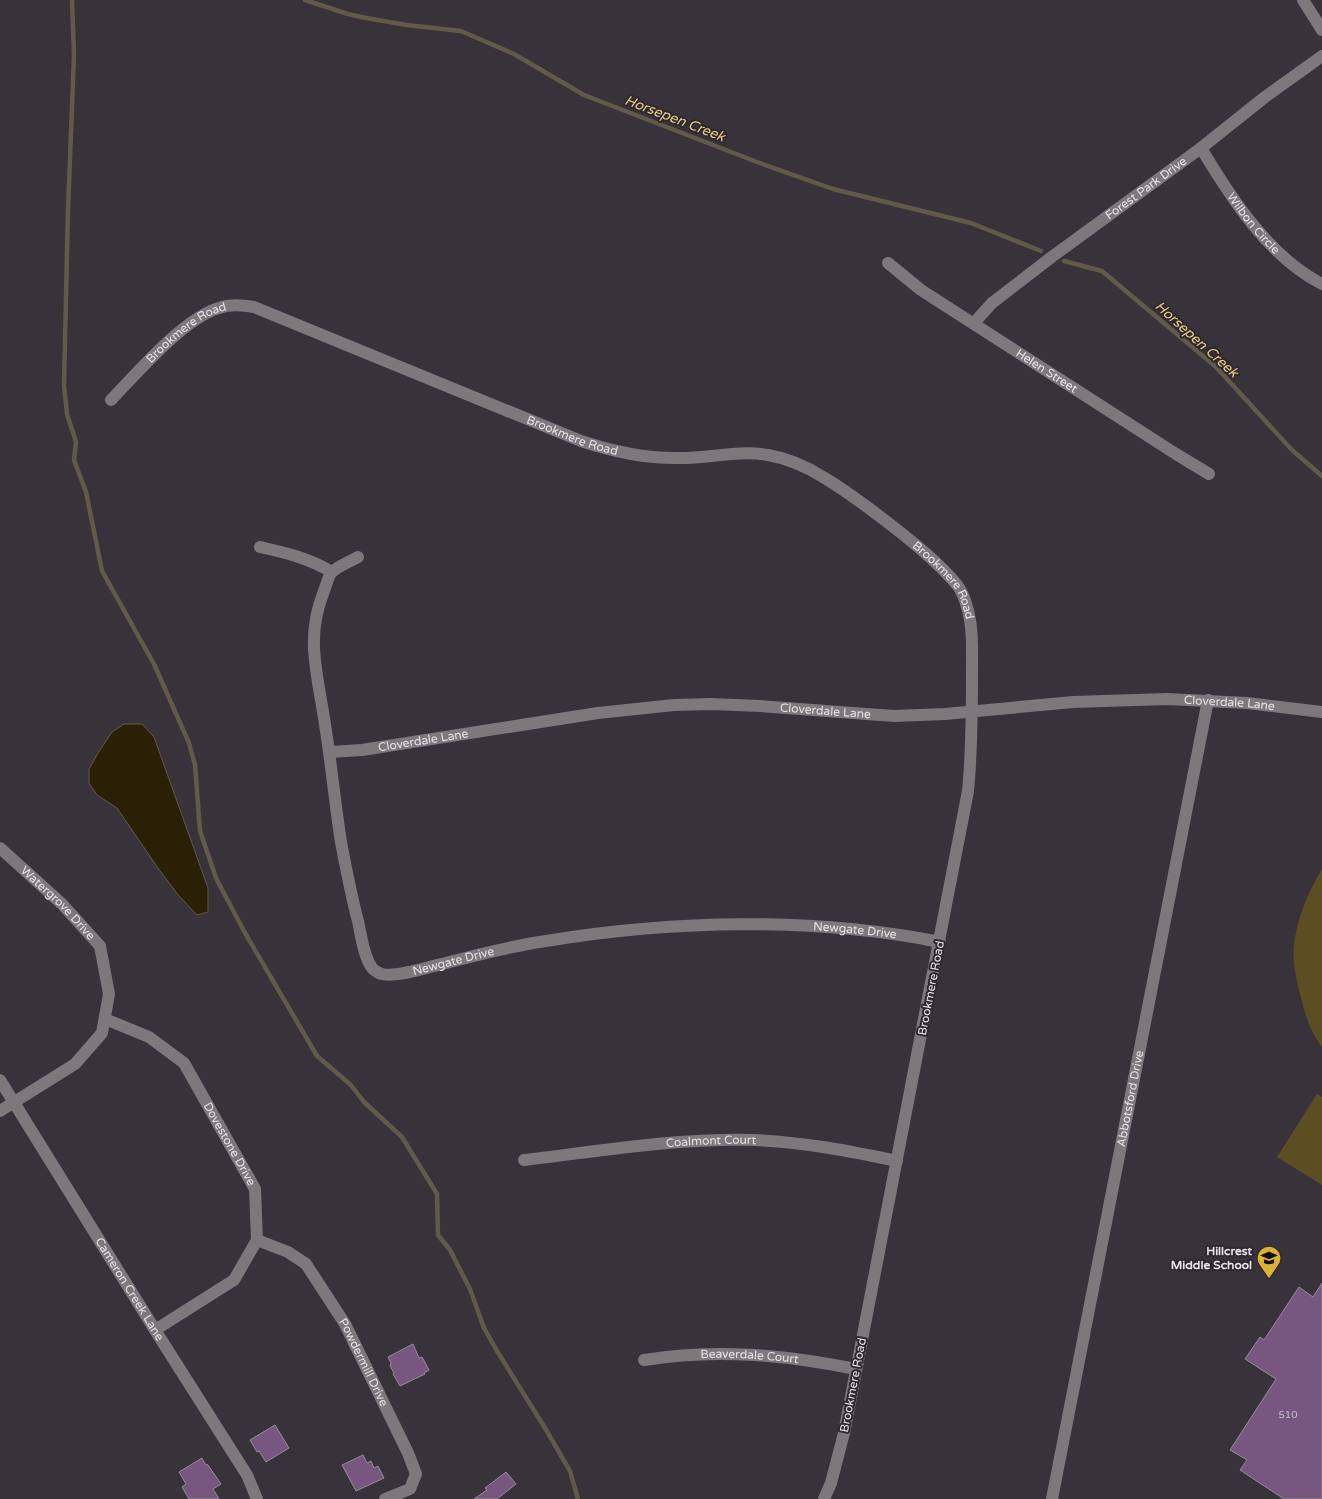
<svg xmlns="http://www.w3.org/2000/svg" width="1322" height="1499" font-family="'Varela Round',sans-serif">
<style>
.green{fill:#5c4d23}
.water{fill:#292005;stroke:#625a49}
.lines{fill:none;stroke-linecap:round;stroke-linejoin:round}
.stream{stroke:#625a49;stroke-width:4.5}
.building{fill:#77567f;stroke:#948d96}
.minor{stroke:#7c787c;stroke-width:12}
.labels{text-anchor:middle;stroke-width:4;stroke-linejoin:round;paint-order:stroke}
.number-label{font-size:10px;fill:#cabfcd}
.street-label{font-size:12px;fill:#e6e2e7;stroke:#2e2830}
.poi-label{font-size:12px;font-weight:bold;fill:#e6e2e7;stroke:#2e2830;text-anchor:end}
.water-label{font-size:14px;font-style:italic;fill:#eacd7e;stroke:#2e2830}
</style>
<rect width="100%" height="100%" fill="#38323a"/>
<g class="green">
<path d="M1322,869V1047C1311,1033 1305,1015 1301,998C1297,981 1292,962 1294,945C1297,918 1308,892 1322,869Z"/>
<path d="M1317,1094L1322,1097V1185L1277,1157Z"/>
</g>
<path class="water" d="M124,724H142L154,737L208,888V912L197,915L179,896L160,871L117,808L97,795L89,783V769L98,753L112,732Z"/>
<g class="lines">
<g class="stream">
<path d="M72,0L74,55L68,210L64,385L67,414L76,442L74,460L86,492L102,571L154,664L189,743L195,765L200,831L216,878L245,933L317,1056L351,1085L364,1102L402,1137L437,1194L438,1235L450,1250L470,1289L484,1328L497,1351L545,1428L570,1471L578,1499"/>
<path d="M305,0L348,14L366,18L407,25L461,31L514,54L584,95L757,162L833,189L971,223L1041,251"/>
<path d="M1064,261L1102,271L1216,367L1292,450L1322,476"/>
</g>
</g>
<g class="building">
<path d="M1322,1283V1499H1284L1240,1470L1247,1460L1230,1450L1276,1379L1245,1359L1260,1337L1264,1340L1299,1287L1313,1297Z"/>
<path d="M413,1344L419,1358L422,1357L429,1370L424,1373L425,1374L400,1386L393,1374L394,1373L390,1366L391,1363L388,1357Z"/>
<path d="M275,1425L289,1448L266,1462L259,1451L257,1452L250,1440Z"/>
<path d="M363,1455L367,1463L371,1461L374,1468L378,1466L384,1478L356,1491L342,1465Z"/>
<path d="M202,1458L205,1464L208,1465L221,1484L213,1489L219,1499H189L182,1487L186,1484L179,1472Z"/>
<path d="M506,1472L516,1484L497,1499H474L487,1490L485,1488Z"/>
</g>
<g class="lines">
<g class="minor">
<path d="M1303,0L1322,30"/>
<path id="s1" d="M1201,148C1231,198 1269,257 1322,284"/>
<path id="s2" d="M888,263L921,290L1176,454L1209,474"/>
<path id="s3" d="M974,323L992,303L1053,256L1201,148L1265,97L1322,56"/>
<path id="s4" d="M111,400C137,373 184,318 219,308C230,304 243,305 254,307L581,441C614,452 647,459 681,458C710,458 738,450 768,455C786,458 807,467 823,477C847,491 869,508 891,525C914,543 939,563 958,586C962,592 965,599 967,607C973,626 972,650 972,670C972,711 972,751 968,791L844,1433L831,1483L824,1499"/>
<path d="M260,547C287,553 308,558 332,572"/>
<path id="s5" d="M358,557C351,561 336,567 331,573C328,577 326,586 324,591C307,633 315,664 322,706C330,751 334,797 341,842C346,868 351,895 358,921C361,935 364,959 373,969C375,971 380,974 382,974C396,978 427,967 442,964C476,955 511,946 546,941C673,920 813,917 940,942"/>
<path id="s6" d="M330,752L362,750L598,713L674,705L711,704L760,706L894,716L945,714L1073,702L1167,699L1247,703L1322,712"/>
<path id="s7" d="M0,848L62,904L100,946L109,994L102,1033L75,1064L0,1111"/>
<path id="s8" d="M105,1019L149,1037L184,1063L255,1189L257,1240L234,1280L155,1330"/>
<path id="s9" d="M0,1080L155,1330L247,1475L257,1499"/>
<path id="s10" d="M524,1160C600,1151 677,1138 754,1140C803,1142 850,1151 897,1161"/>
<path id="s11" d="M257,1240L288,1252L306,1264L345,1324L408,1453L416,1474L410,1489L385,1499"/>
<path id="s12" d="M644,1360C716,1348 785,1355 856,1369"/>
<path id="s13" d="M1052,1499L1208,700"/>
</g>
</g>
<defs>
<symbol id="school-pin" viewBox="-11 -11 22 30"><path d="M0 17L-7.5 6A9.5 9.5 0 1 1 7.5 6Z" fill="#dbb233" stroke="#2e2830"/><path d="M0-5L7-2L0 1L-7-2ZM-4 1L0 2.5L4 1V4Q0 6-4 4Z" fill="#111"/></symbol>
</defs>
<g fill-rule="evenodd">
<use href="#school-pin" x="1255" y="1244" width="28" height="38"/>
</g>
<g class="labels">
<g class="number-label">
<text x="1288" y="1418">510</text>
</g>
<g class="street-label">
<text dy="4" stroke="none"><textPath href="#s3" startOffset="219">Forest Park Drive</textPath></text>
<text dy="4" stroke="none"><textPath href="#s1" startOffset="92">Wilbon Circle</textPath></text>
<text dy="4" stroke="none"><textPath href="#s4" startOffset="102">Brookmere Road</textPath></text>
<text dy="4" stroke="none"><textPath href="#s2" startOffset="192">Helen Street</textPath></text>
<text dy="4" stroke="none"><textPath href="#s4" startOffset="522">Brookmere Road</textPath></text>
<text dy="4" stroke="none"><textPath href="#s4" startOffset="942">Brookmere Road</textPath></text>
<text dy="4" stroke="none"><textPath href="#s6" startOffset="904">Cloverdale Lane</textPath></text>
<text dy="4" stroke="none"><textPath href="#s6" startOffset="499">Cloverdale Lane</textPath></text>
<text dy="4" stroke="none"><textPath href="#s6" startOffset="94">Cloverdale Lane</textPath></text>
<text dy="4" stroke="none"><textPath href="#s7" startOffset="80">Watergrove Drive</textPath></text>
<text dy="4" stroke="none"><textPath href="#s5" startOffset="925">Newgate Drive</textPath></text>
<text dy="4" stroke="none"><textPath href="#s5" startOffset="520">Newgate Drive</textPath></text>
<text transform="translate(931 988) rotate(-79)" y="4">Brookmere Road</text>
<text dy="4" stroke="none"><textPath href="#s13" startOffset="408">Abbotsford Drive</textPath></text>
<text dy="4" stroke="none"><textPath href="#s10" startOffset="188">Coalmont Court</textPath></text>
<text dy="4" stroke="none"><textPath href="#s8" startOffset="184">Dovestone Drive</textPath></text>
<text dy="4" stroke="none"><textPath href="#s9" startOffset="246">Cameron Creek Lane</textPath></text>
<text dy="4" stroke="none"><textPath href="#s12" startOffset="106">Beaverdale Court</textPath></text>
<text dy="4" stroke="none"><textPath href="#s11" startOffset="169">Powdermill Drive</textPath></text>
<text transform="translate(853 1385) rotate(-79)" y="4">Brookmere Road</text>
</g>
<g class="poi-label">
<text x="1252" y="1255">Hillcrest<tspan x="1252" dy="14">Middle School</tspan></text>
</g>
<g class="water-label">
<text transform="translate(675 118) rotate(21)" y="5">Horsepen Creek</text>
<text transform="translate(1197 339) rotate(42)" y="5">Horsepen Creek</text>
</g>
</g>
</svg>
